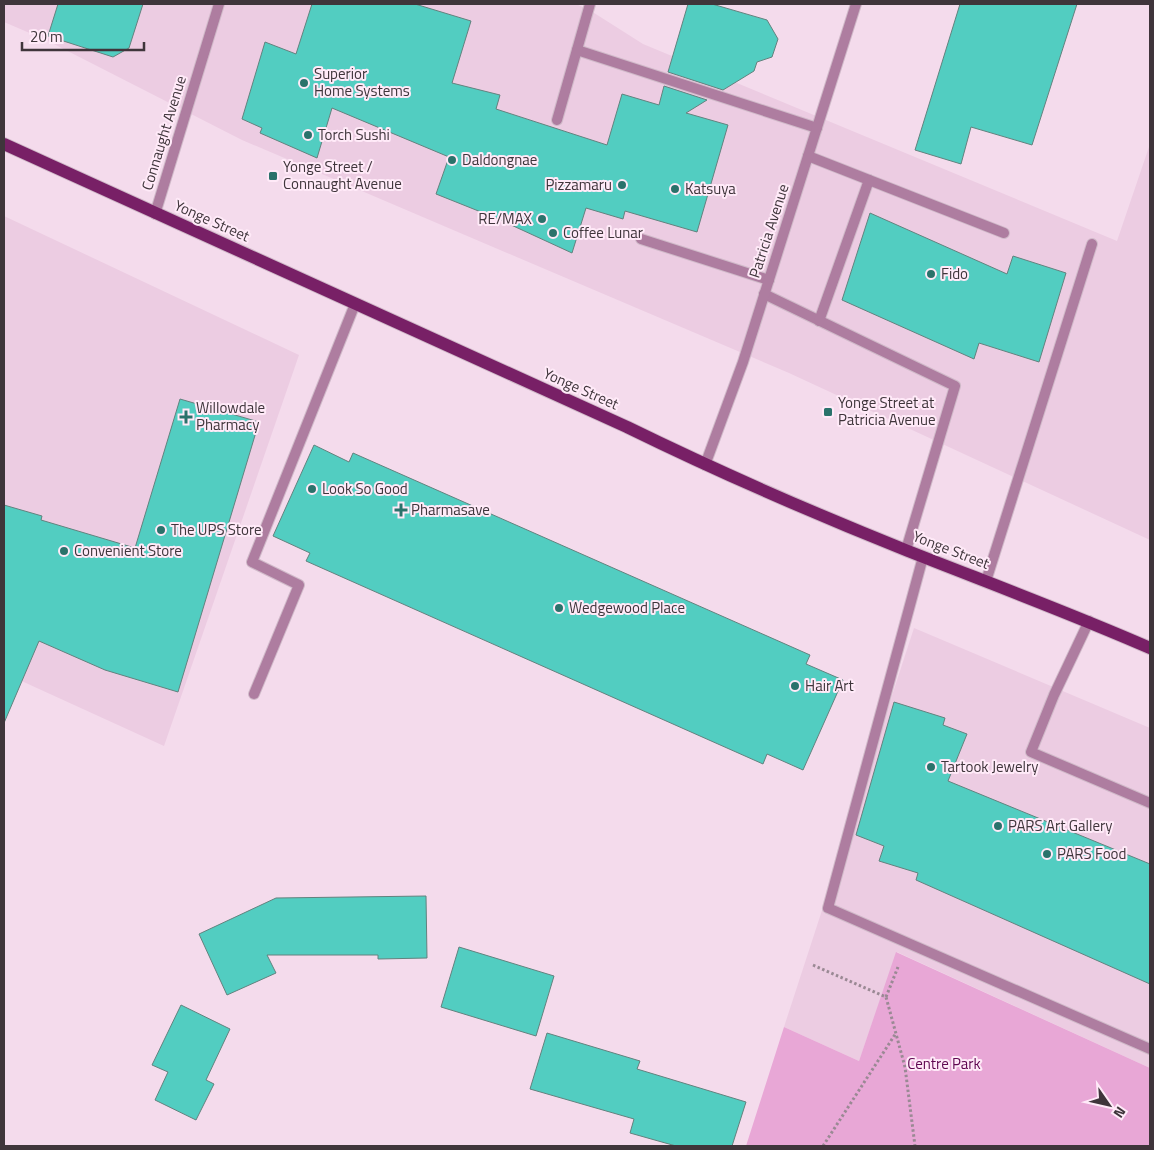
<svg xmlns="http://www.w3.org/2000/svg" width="1154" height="1150" font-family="'Titillium Web',sans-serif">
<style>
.built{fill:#eccce2}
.green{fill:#e8a7d6}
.building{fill:#52cdc1;stroke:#62827e}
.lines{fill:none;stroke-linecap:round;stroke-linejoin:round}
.lane-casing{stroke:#d0bac9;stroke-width:12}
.street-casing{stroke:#d0bac9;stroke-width:12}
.primary-casing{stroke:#d0bac9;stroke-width:14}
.path{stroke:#9a8994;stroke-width:3;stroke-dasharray:2.5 2.5;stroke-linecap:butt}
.lane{stroke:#ae7da0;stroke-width:10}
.street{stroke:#ae7da0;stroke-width:10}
.primary{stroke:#782066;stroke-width:12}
.poi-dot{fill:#2a726b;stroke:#ffeaf8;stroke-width:2}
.labels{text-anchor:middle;stroke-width:4;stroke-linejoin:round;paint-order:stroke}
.poi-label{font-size:15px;fill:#3f353b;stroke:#ffeaf8;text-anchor:start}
.street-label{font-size:15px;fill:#3f353b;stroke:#ffeaf8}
.park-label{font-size:15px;fill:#5f0650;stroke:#ffeaf8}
</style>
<rect width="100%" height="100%" fill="#f4dbec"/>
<g class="built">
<path d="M4,4H576L591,11L643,44L1117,241L1150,144V540L789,373L242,140L46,40L4,22Z"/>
<path d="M4,216L299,355L164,746L4,673Z"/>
<path d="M914,628L1150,728V1068L897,952L859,1061L784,1027Z"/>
</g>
<path class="green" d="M896,952L1150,1068V1146H746L784,1027L859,1061Z"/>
<g class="building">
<path d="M58,4H143L129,48L113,57L48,36Z"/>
<path d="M312,4H415L471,21L452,83L500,95L496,109L607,145L622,94L659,105L664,86L707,100L686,113L728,125L697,232L625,211L623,219L586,208L572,253L496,218L436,194L449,157L332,108L317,158L260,133L262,128L242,119L265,42L296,54Z"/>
<path d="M688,4H712L767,20L778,39L772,57L757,62L754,71L723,90L668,72Z"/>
<path d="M960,4H1077L1032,145L971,127L961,164L915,150Z"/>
<path d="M870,213L1007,274L1013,256L1066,273L1039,362L979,343L974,359L842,300Z"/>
<path d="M180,399L259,422L178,692L105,670L39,641L4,723V505L42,516L41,520L135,548Z"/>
<path d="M314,445L349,462L353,453L810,655L806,664L843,680L803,770L767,754L763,764L306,561L310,553L273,536Z"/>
<path d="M894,702L945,718L943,725L967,734L948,781L1150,864V984L916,880L918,873L879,861L884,846L856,835Z"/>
<path d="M426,896L427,958L378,959V955H267L276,973L227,995L199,934L276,898Z"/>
<path d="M459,947L554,976L536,1036L441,1007Z"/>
<path d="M181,1005L230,1029L206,1080L214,1084L196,1120L155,1100L168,1072L152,1065Z"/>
<path d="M547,1033L640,1061L637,1069L746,1102L732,1146H676L630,1133L634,1119L530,1089Z"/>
</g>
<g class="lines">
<defs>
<g id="lane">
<path d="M577,50L817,128"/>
<path d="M557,120L590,4"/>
<path d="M808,156L1004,233"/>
<path d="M641,239L769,280"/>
<path d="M764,294L955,386L906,550"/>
<path d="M819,321L869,180"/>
<path d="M923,557L828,908L1150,1049"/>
<path d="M986,581L1092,244"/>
<path d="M1089,621L1054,695L1031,752L1150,803"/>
<path d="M254,694L299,585L252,562L355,304"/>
</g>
<g id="street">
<path d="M155,214L219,4"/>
<path d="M705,465L743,362L856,4"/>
</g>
<path id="primary" d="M4,144L627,427C719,472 813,513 908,551C989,583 1070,613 1150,648"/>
</defs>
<use href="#lane" class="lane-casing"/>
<use href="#street" class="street-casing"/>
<use href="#primary" class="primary-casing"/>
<g class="path">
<path d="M813,965L886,997L905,1067L915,1146"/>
<path d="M886,997L898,967"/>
<path d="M823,1146L896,1033"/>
</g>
<use href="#lane" class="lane"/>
<use href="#street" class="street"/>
<use href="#primary" class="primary"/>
</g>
<g class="poi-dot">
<circle cx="304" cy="83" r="5"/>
<circle cx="308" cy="135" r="5"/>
<circle cx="452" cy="160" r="5"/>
<rect x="268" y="171" width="10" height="10" rx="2.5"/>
<circle cx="622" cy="185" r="5"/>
<circle cx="675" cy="189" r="5"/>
<circle cx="542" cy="219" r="5"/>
<circle cx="553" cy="233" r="5"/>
<circle cx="931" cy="274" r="5"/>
<rect x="823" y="407" width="10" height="10" rx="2.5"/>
<path d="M183.5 409.5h5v5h5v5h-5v5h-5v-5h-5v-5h5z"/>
<circle cx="312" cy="489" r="5"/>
<path d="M398.5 502.5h5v5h5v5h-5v5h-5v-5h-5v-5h5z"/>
<circle cx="161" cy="530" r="5"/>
<circle cx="64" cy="551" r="5"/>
<circle cx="559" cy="608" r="5"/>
<circle cx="795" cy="686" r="5"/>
<circle cx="931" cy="767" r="5"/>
<circle cx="998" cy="826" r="5"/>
<circle cx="1047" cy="854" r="5"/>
</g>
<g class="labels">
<g class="poi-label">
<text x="314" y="79">Superior<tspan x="314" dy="17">Home Systems</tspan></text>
<text x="318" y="140">Torch Sushi</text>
<text x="462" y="165">Daldongnae</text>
<text x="283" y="172">Yonge Street /<tspan x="283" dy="17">Connaught Avenue</tspan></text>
<text x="612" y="190" text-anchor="end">Pizzamaru</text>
<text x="685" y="194">Katsuya</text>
<text x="532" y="224" text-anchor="end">RE/MAX</text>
<text x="563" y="238">Coffee Lunar</text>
<text x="941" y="279">Fido</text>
<text x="838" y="408">Yonge Street at<tspan x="838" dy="17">Patricia Avenue</tspan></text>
<text x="196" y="413">Willowdale<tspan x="196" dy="17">Pharmacy</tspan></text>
<text x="322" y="494">Look So Good</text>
<text x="411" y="515">Pharmasave</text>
<text x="171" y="535">The UPS Store</text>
<text x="74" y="556">Convenient Store</text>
<text x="569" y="613">Wedgewood Place</text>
<text x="805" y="691">Hair Art</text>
<text x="941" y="772">Tartook Jewelry</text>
<text x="1008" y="831">PARS Art Gallery</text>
<text x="1057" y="859">PARS Food</text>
</g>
<g class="street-label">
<text transform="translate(164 133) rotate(-73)" y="5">Connaught Avenue</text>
<text transform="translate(212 221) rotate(24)" y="5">Yonge Street</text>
<text transform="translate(769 231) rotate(-72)" y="5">Patricia Avenue</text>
<text transform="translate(581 389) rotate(24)" y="5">Yonge Street</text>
<text transform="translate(951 550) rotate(21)" y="5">Yonge Street</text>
</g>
<g class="park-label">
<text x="944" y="1069">Centre Park</text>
</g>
</g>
<rect width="1154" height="1150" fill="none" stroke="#3f353b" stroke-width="10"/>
<g transform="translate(1109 1105) rotate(124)" stroke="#ffeaf8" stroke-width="4" paint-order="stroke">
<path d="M0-4L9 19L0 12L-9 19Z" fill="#3f353b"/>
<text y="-8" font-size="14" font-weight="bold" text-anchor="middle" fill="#3f353b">N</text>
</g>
<path d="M22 42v8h122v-8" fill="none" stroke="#3f353b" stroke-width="2.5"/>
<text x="30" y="42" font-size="15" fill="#3f353b" stroke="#ffeaf8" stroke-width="4" paint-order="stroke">20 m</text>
</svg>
